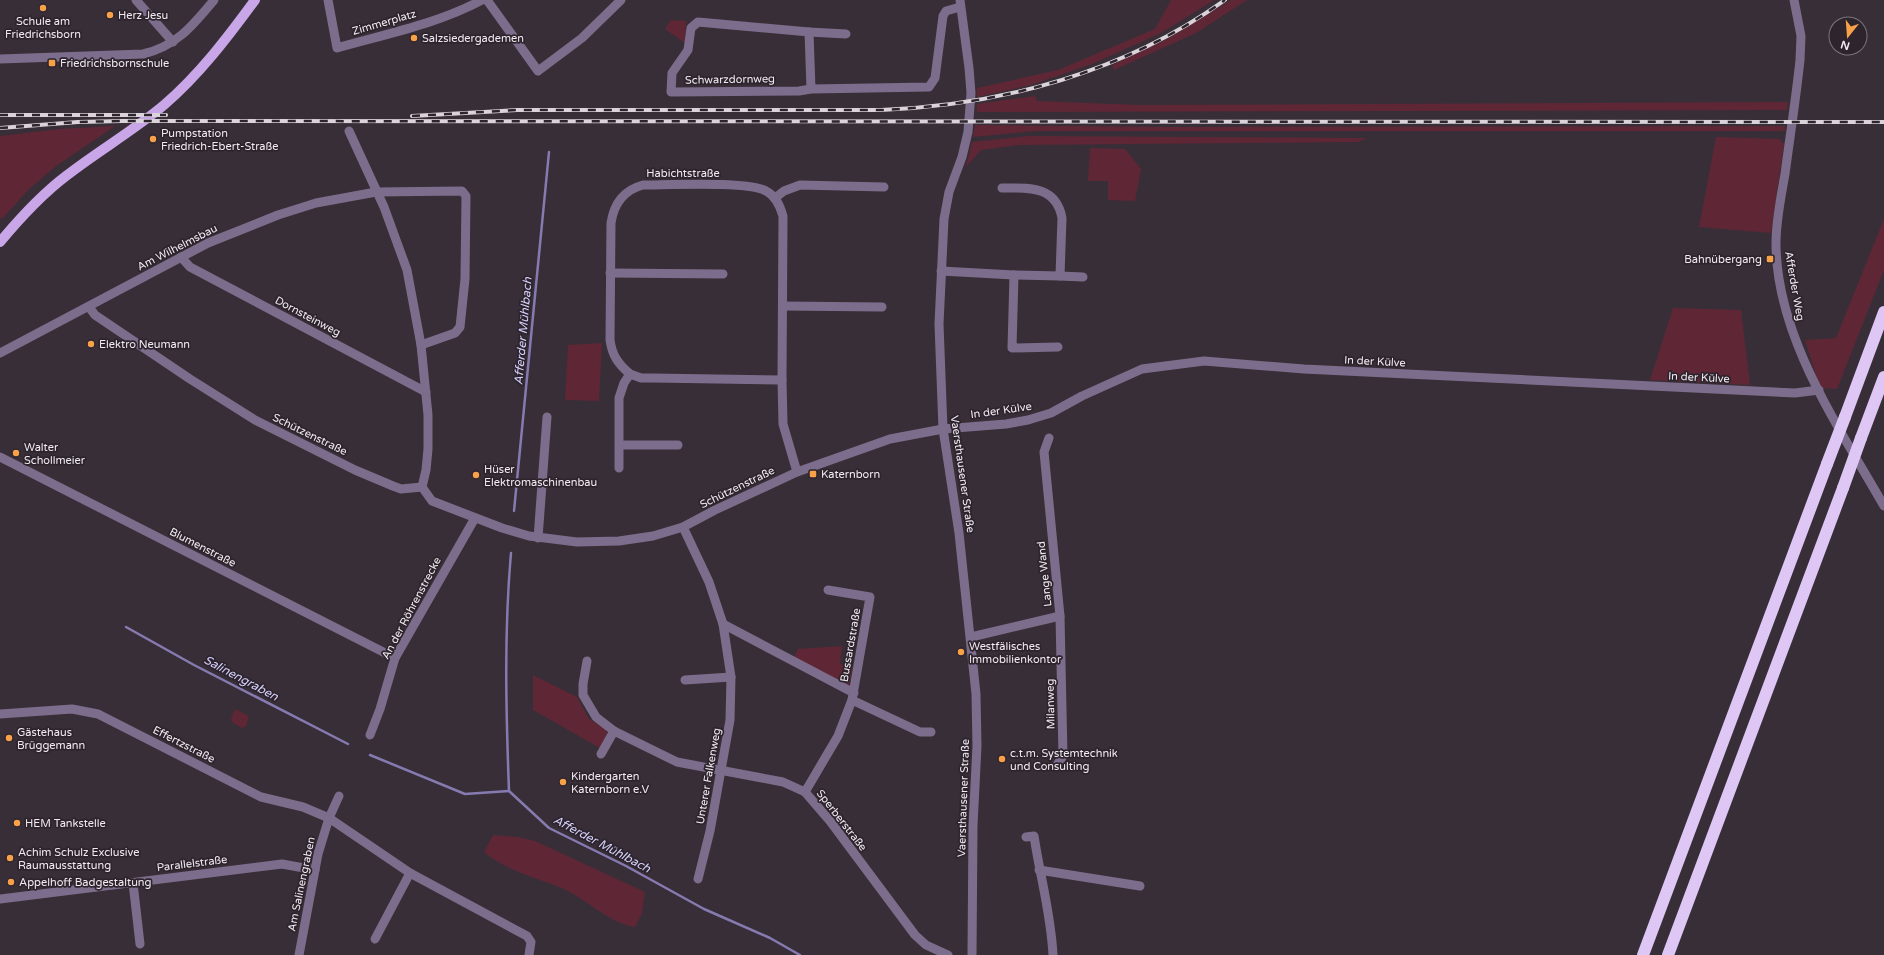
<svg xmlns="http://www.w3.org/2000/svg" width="1884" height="955" font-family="'Varela Round',sans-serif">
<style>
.green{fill:#5f2736}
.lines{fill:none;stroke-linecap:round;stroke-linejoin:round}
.stream{stroke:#867bb0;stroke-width:2.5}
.minor{stroke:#7d6d8c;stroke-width:9}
.major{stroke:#c9a6e8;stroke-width:10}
.highway{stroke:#dec6f5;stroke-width:12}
.rail-casing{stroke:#dad3d9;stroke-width:4}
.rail{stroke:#2d242d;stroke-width:2.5;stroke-dasharray:8;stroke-linecap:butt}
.highway-bridge{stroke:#dec6f5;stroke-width:12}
.poi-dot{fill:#f7a149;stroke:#2d242d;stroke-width:1.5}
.labels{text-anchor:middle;stroke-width:3.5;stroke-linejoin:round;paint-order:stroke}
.poi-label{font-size:11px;fill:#f1ebf1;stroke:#2d242d;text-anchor:start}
.street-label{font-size:11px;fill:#f1ebf1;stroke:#2d242d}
.water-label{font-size:12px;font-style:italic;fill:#d6d2fd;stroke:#2d242d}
</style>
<rect width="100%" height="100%" fill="#382e37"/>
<g class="green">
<path d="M1171,0H1214L1161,33L1092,64L1031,85L977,97V88L1058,70L1155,29Z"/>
<path d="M1231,0H1247L1196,33L1114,70L1112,65L1169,38Z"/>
<path d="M671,20L686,21L685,43L665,29Z"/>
<path d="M1035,96L1037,101L1139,105L1788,102L1787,110L977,112V104Z"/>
<path d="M975,125L1168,127L1785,126V131H1035L973,137Z"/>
<path d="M115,126L56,166L29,189L2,219L0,217V136L59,129Z"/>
<path d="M1029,136L1367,138L1358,142L1018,145L981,150L966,167L972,142Z"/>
<path d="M1716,137L1779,139L1784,144L1771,233L1699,227Z"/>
<path d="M1090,148L1125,149L1141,169L1135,201L1108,200V181H1088Z"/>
<path d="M1884,219V270L1837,389L1820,388L1805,340L1836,338Z"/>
<path d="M1673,308L1741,310L1750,385L1650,380Z"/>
<path d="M602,343L599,401L565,400L568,345Z"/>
<path d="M842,646L840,664L853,667L849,686L794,657L798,649Z"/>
<path d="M533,675L577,697L589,719L606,729L607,734L600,748L533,710Z"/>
<path d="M235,709L249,716L246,726L242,728L233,723L231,719Z"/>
<path d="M493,835L517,837L535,841L645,892L642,913L635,927C612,924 589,902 568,891C540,878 509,873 484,852Z"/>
</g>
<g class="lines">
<g class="stream">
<path d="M514,511L549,152"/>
<path d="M511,553C504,632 506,711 509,791L549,828L626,866L704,909L770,938L800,955"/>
<path d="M126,627L194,665L348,744"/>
<path d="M370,755L465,794L509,791"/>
</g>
<g class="minor">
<path d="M136,0L173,42"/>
<path d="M328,0L337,48C386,34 437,24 482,0"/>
<path d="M487,0L538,71L582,38L621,0"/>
<path d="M960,0L969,68L971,93L968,132L962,157L949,192L944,219L939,324L943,429L959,533L976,694L977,746L973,826L972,955"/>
<path d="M1794,0L1801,36L1800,60C1796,98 1790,136 1785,174C1781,197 1776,220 1776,243C1776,337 1839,427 1884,506"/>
<path d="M809,32L846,34"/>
<path d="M0,59L143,54C177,46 193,25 214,0"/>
<path d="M811,89L809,32L698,22L691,28L688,50L672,73L671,92L799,91L811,89L929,87L935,78L943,16L946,11L960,7"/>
<path d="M349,131L384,207L407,270L421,345L428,415V449L426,470L422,487"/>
<path d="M775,198L784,191L800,185L884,187"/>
<path d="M181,257L190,267L426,392"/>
<path d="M941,271L1014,275L1060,276L1062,218C1056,185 1028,188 1002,188"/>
<path d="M610,273L723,274"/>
<path d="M1014,275L1012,348L1058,347"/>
<path d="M1060,276L1083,277"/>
<path d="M783,306L882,307"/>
<path d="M89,307L95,315L190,379L255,420L355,470L393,486L401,489L422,487"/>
<path d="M0,353L208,243L278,215L316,203L376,192L462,191L466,196L465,279L460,327L455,333L421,345"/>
<path d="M630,374L641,378H653L782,380"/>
<path d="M620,445H678"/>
<path d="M0,457L395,658"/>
<path d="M619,468V398L624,383L630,374C618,364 612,355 610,340L611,223C614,203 624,190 643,185C668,185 749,181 766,191C776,196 780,206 783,216L782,380L783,424L797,472"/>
<path d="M422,487L432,501L502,528L529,536L577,542L619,541L653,536L683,527L715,510L797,472L890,439L943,429L1006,424L1028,420L1051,413L1082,396L1142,369L1204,361L1304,369L1795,393L1819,390"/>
<path d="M683,527L709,582L723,624L731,677L730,720L710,831L698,879"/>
<path d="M538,538L547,417"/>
<path d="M723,624L854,693"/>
<path d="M971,637L1060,616L1044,452L1049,438"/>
<path d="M587,661L583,684V695L596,717L614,731L677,762L783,782L805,792L830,821L915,935L926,945L948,955"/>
<path d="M685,680L731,677"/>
<path d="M852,700L920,732H931"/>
<path d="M0,714L72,709L98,714L261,797L303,807L329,818L339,796"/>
<path d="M370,735L380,709L395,658L475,518"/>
<path d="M601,754L614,731"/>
<path d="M1057,765L1063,756L1060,616"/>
<path d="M805,792L838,736L852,700L870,597L828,590"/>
<path d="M1026,837L1034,836C1040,876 1051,914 1053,955"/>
<path d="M1039,870L1140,886"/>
<path d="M133,883L140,944"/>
<path d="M0,899L282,864L315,870"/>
<path d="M375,939L410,873"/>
<path d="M299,955L318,854L329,818L410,873L527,936L531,942L529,955"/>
</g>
<path class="major" d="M0,242C20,218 41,195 66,176C98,151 133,131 164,105C199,75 228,37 255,0"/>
<g class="highway">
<path d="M1845,417L1884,312"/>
<path d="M1861,438L1884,377"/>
<path d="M1643,955L1827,464"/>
<path d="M1668,955L1843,488"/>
</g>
<defs>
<g id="rail">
<path d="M0,115H166"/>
<path d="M412,116L517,110H881C1003,105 1125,72 1225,0"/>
<path d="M0,128L78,122L122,121L1884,122"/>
</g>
</defs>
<use href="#rail" class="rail-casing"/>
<use href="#rail" class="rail"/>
<g class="highway-bridge">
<path d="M1827,464L1845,417"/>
<path d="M1843,488L1861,438"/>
</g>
</g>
<g class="poi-dot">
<circle cx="43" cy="8" r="4"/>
<circle cx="110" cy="15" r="4"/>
<circle cx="414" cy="38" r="4"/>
<rect x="48" y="59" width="8" height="8" rx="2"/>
<circle cx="153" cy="139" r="4"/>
<rect x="1766" y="255" width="8" height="8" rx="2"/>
<circle cx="91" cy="344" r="4"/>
<circle cx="16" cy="453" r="4"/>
<rect x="809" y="470" width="8" height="8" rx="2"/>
<circle cx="476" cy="475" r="4"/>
<circle cx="961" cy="652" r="4"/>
<circle cx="9" cy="738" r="4"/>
<circle cx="1002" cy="759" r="4"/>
<circle cx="563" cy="782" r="4"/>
<circle cx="17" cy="823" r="4"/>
<circle cx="10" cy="858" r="4"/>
<circle cx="11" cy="882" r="4"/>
</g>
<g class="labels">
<g class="poi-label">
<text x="118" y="19">Herz Jesu</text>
<text x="43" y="25" text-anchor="middle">Schule am<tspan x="43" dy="13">Friedrichsborn</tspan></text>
<text x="422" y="42">Salzsiedergademen</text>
<text x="60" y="67">Friedrichsbornschule</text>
<text x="161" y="137">Pumpstation<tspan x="161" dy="13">Friedrich-Ebert-Straße</tspan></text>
<text x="1762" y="263" text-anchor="end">Bahnübergang</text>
<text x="99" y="348">Elektro Neumann</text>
<text x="24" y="451">Walter<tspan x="24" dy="13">Schollmeier</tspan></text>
<text x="484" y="473">Hüser<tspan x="484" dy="13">Elektromaschinenbau</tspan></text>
<text x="821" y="478">Katernborn</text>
<text x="969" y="650">Westfälisches<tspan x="969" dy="13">Immobilienkontor</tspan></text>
<text x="17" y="736">Gästehaus<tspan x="17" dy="13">Brüggemann</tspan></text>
<text x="1010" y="757">c.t.m. Systemtechnik<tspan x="1010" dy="13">und Consulting</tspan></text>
<text x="571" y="780">Kindergarten<tspan x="571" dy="13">Katernborn e.V</tspan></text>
<text x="25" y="827">HEM Tankstelle</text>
<text x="18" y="856">Achim Schulz Exclusive<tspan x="18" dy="13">Raumausstattung</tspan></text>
<text x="19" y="886">Appelhoff Badgestaltung</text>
</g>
<g class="street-label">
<text transform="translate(384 22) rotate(-16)" y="4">Zimmerplatz</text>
<text transform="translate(730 79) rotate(-1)" y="4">Schwarzdornweg</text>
<text x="683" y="177">Habichtstraße</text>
<text transform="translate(177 247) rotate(-27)" y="4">Am Wilhelmsbau</text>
<text transform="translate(1795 286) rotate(80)" y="4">Afferder Weg</text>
<text transform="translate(308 316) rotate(28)" y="4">Dornsteinweg</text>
<text transform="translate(1375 361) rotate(3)" y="4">In der Külve</text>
<text transform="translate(1699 377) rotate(3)" y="4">In der Külve</text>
<text transform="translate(1001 410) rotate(-8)" y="4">In der Külve</text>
<text transform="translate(310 434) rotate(26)" y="4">Schützenstraße</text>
<text transform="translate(963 474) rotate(82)" y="4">Vaersthausener Straße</text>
<text transform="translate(737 487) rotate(-26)" y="4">Schützenstraße</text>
<text transform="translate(203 547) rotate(27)" y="4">Blumenstraße</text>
<text transform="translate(1044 574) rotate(-96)" y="4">Lange Wand</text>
<text transform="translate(411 608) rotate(-62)" y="4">An der Röhrenstrecke</text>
<text transform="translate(850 645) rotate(-80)" y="4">Bussardstraße</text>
<text transform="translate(1050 704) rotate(-91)" y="4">Milanweg</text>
<text transform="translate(184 744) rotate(27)" y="4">Effertzstraße</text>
<text transform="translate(708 776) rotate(-80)" y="4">Unterer Falkenweg</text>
<text transform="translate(963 798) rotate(-88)" y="4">Vaersthausener Straße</text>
<text transform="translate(842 820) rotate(52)" y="4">Sperberstraße</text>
<text transform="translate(192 863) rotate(-7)" y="4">Parallelstraße</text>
<text transform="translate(301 884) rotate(-78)" y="4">Am Salinengraben</text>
</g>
<g class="water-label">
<text transform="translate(523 331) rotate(-85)" y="4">Afferder Mühlbach</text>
<text transform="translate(241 678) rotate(28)" y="4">Salinengraben</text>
<text transform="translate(602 844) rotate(28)" y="4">Afferder Mühlbach</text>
</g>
</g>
<g transform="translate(1848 36) rotate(197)"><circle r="19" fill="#2d242d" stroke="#7b747b"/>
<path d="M0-3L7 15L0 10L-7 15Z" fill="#f7a149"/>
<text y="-6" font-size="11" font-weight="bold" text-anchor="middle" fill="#f1ebf1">N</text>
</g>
</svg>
